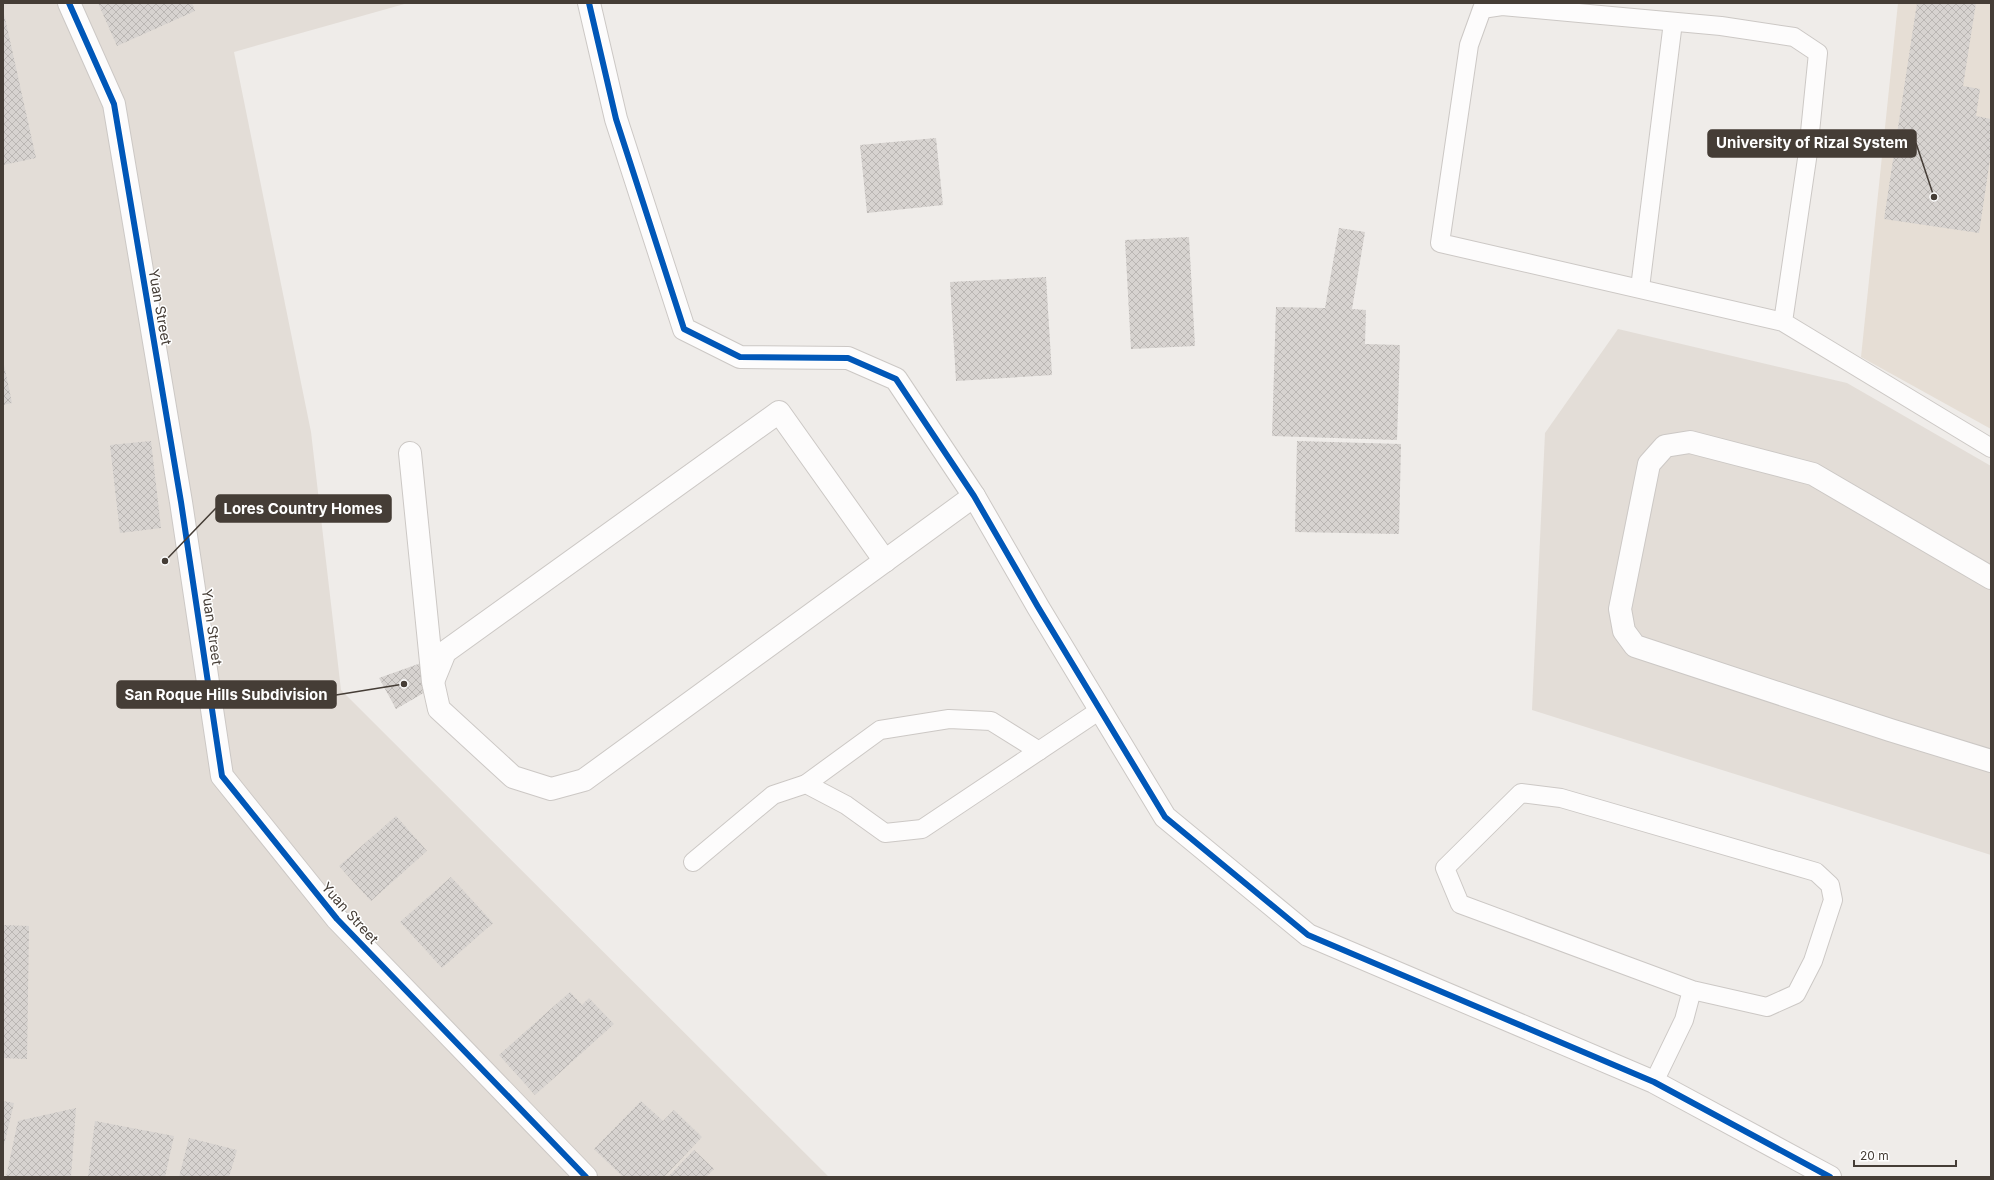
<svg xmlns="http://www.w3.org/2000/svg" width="1994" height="1180" font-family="Inter,sans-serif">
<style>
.residential{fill:#e3ddd7}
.education{fill:#e6ded5}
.building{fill:url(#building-cross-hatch)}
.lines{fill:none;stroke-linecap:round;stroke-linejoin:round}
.lane-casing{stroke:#ccc8c5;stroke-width:20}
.street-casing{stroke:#ccc8c5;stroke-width:24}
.lane{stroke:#fdfcfc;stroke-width:18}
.street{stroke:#fdfcfc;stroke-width:22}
.cycleway-casing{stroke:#fff;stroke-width:8}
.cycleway{stroke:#0057b8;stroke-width:6}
.labels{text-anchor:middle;stroke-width:3;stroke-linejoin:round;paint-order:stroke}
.street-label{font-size:14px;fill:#453d36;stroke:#fff}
.leader{fill:none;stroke:#453d36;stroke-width:1.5}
.callout-dot{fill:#453d36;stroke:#fff;stroke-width:1.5}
.callout{fill:#453d36;stroke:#453d36;stroke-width:1.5}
.callout-label{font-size:15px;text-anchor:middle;font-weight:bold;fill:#fff}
</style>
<defs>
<pattern id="building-cross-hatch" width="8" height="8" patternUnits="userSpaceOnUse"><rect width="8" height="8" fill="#d7d3d0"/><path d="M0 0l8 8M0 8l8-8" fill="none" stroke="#bab6b3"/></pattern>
</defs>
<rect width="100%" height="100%" fill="#efece9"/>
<g class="residential">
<path d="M3,3H408L234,52L311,432L341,690L829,1177H3Z"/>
<path d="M1618,329L1847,383L1991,466V855L1532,710L1545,433Z"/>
</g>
<path class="education" d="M1898,3H1991V429L1861,357Z"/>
<g class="building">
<path d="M98,3H192L195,11L117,46Z"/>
<path d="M1917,3H1976L1963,86L1980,89L1976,116L1991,119V153L1979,233L1884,219Z"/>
<path d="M3,9L36,158L3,165Z"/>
<path d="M936,138L943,205L867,213L860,145Z"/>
<path d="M1339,228L1365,232L1352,309L1366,310L1365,344L1400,345L1397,440L1272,436L1276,307L1325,308Z"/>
<path d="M1189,237L1195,346L1131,349L1125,240Z"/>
<path d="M1046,277L1052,375L956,381L950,282Z"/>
<path d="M3,360L12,403L3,405Z"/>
<path d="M151,441L161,528L120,533L110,445Z"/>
<path d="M1297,441L1401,444L1399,534L1295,532Z"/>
<path d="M421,663L427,691L396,709L379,678Z"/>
<path d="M396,816L427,851L371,901L339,866Z"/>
<path d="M451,877L493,923L442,968L400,922Z"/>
<path d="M3,925L29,926L27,1059L3,1058Z"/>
<path d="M570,992L582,1005L589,998L614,1024L535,1095L499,1055Z"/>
<path d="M3,1101L14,1103L4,1145L3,1144Z"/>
<path d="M641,1101L663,1121L674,1110L702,1137L664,1177H623L594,1149Z"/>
<path d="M76,1108L71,1177H6L18,1121Z"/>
<path d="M95,1121L174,1136L165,1177H88Z"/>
<path d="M189,1138L237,1150L229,1177H179Z"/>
<path d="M694,1150L714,1169L706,1177H668Z"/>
</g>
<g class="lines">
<defs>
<g id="lane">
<path d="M1640,288L1673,22"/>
<path d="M1783,322L1808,152L1818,53L1794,37L1721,26L1502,6L1482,9L1469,45L1440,243L1783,322L1991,448"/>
<path d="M806,784L880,730L949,719L991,721L1039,751"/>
<path d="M693,862L773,795L806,784L846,805L885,833L922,829L1100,710"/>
<path d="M1654,1082L1684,1020L1692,990L1460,904L1445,868L1521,793L1561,798L1816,872L1830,885L1833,900L1813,961L1796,994L1767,1007L1692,990"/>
</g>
<g id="street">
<path d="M69,3L114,104L181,502L222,776L337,919L586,1177"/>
<path d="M589,3L616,119L684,329L740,357L848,358L896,379L974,496L1038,607L1165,817L1308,935L1654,1082L1830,1177"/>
<path d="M410,453L433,682L439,709L513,777L551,789L584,780L974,496"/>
<path d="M1991,578L1813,474L1690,442L1665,446L1649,464L1620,609L1624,631L1635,646L1890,730L1991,761"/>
<path d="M434,679L445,652L779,412L885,561"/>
</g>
</defs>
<use href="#lane" class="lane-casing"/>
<use href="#street" class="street-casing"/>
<use href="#lane" class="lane"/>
<use href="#street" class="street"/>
<defs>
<g id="cycleway">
<path d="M69,3L114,104L181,502L222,776L337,919L586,1177"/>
<path d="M589,3L616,119L684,329L740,357L848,358L896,379L974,496L1038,607L1165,817L1308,935L1654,1082L1830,1177"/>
</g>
</defs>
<use href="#cycleway" class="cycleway-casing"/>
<use href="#cycleway" class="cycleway"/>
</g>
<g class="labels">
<g class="street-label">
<text transform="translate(160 307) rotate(80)" y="5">Yuan Street</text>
<text transform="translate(212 627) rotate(82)" y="5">Yuan Street</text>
<text transform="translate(350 913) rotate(48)" y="5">Yuan Street</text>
</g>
</g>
<path class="leader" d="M1934 197L1916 143M165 561L216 508M404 684L336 695"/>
<g class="callout-dot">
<circle cx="1934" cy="197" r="4"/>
<circle cx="165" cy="561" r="4"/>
<circle cx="404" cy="684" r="4"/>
</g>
<g class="callout">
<rect x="1708" y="130" width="208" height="27" rx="4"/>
<rect x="216" y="495" width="175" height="27" rx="4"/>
<rect x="117" y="681" width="219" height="27" rx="4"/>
</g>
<g class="callout-label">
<text x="1812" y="148">University of Rizal System</text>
<text x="303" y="514">Lores Country Homes</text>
<text x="226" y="700">San Roque Hills Subdivision</text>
</g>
<rect width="1994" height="1180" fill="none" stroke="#453d36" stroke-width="8"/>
<path d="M1854 1160v6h102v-6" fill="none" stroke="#453d36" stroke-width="2"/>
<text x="1860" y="1160" font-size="12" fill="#453d36" stroke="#ffffff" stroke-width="3" paint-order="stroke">20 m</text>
</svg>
